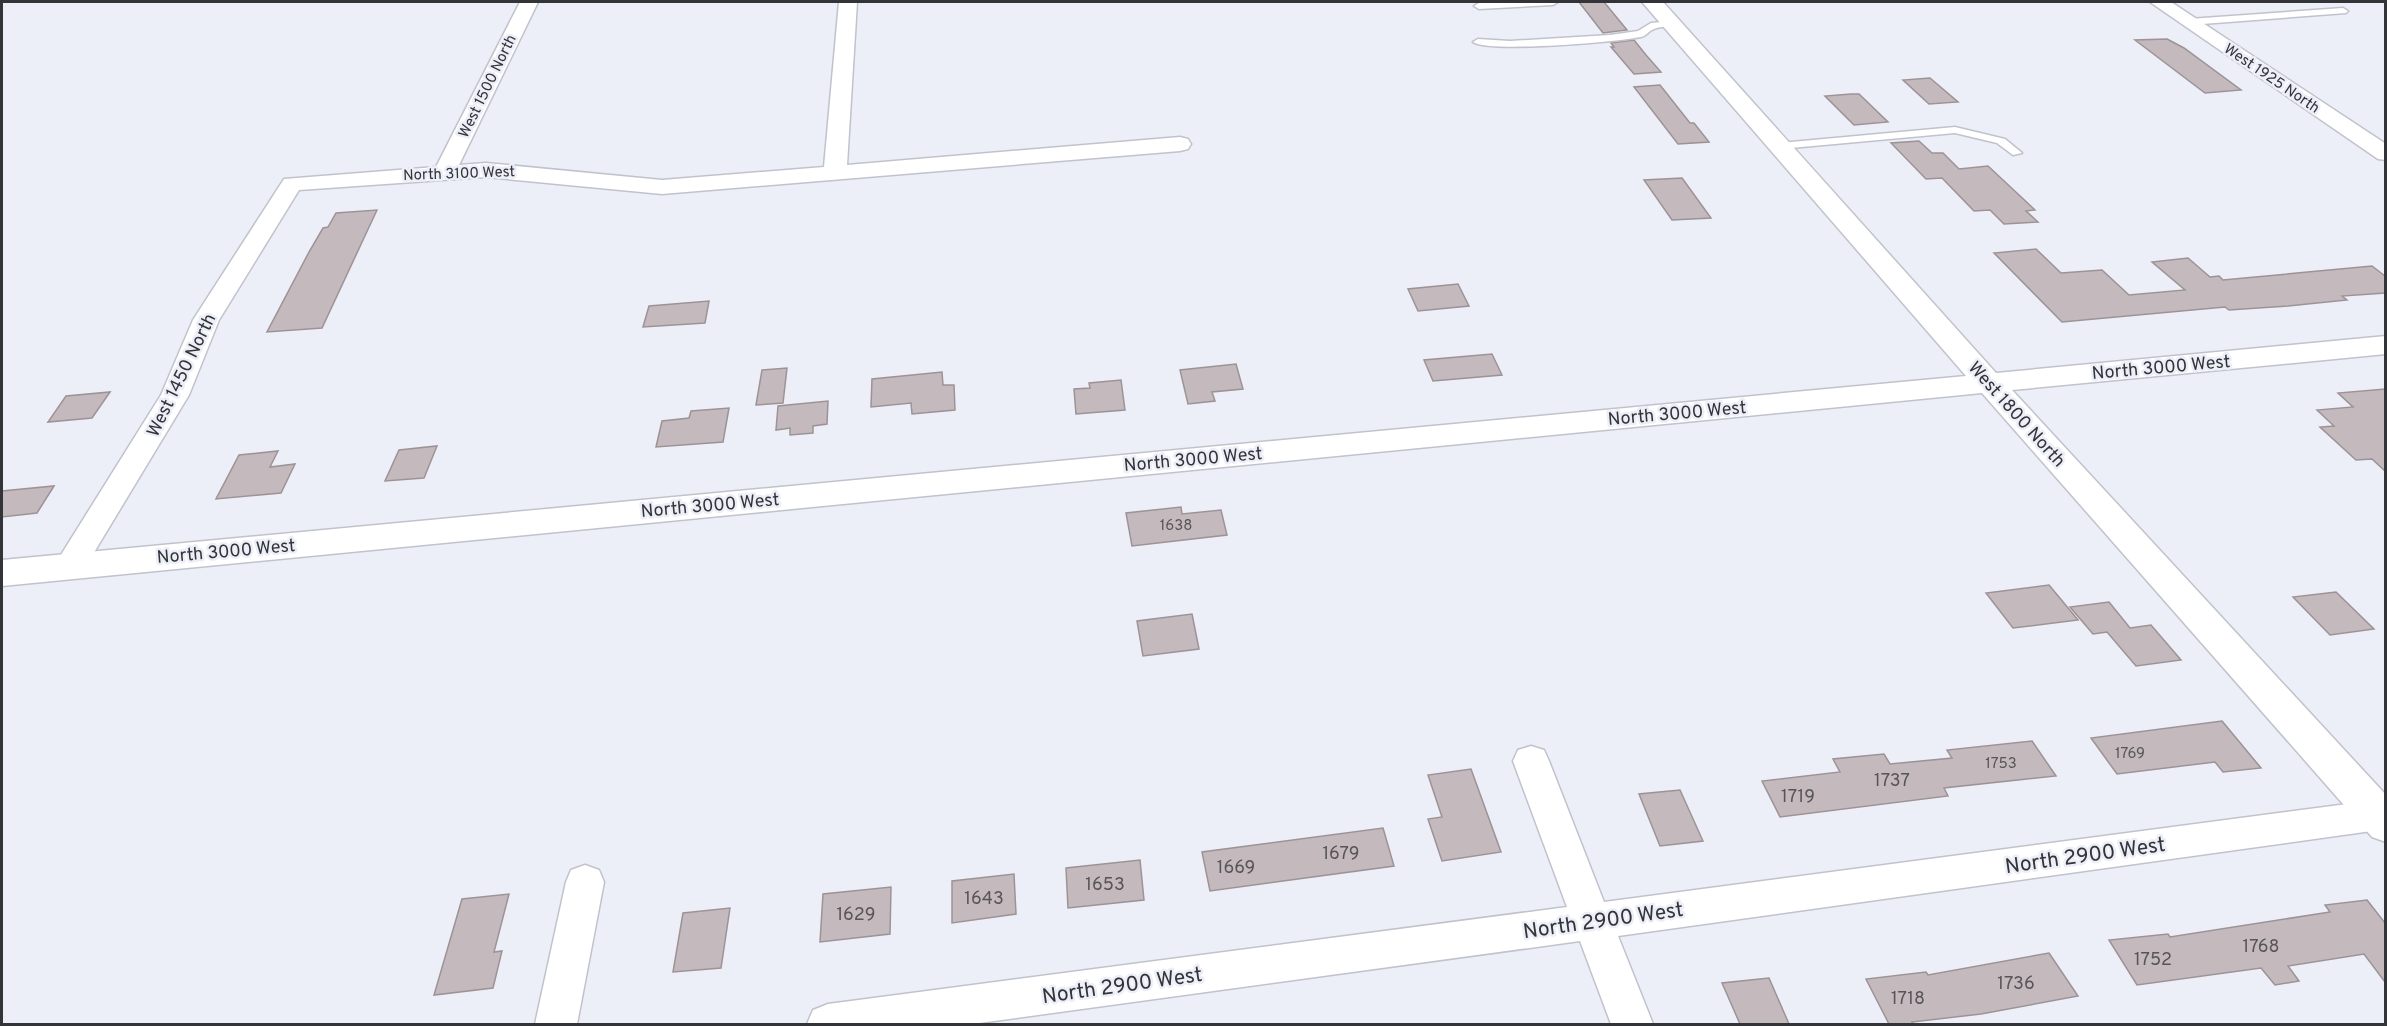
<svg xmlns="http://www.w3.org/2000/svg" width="2387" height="1026" font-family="Overpass,sans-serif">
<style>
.building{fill:#c4b9bd;stroke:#9d9397;stroke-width:1.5}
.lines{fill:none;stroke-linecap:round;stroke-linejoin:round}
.service-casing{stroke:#c1c3cc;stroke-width:3}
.minor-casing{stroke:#c1c3cc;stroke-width:3}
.secondary-casing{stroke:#c1c3cc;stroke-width:3}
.service{fill:#fff;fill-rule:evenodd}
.minor{fill:#fff;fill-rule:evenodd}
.secondary{fill:#fff;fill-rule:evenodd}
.labels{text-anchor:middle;stroke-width:5;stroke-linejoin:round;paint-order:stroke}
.far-street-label{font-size:15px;fill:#333438;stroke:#eceef8}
.number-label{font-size:15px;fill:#575559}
.street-label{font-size:18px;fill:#333438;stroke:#eceef8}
.near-number-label{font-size:18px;fill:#575559}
.near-street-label{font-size:21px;fill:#333438;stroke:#eceef8}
</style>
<rect width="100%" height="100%" fill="#eceef8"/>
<g class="building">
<path d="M1579,2H1604L1627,30L1603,33Z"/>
<path d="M2167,39L2184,48L2241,90L2205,93L2135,40Z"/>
<path d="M1634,40L1646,55L1661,72L1634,74L1611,47H1614L1611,43Z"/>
<path d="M1930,78L1958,102L1929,104L1903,80Z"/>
<path d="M1660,85L1690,123H1694L1709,142L1678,144L1634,87Z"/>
<path d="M1851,94H1859L1888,122L1854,125L1825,96Z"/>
<path d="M1919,141L1932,153H1943L1959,169L1988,166L2035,210L2026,211L2038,222L2004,224L1990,210L1974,211L1942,178L1926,179L1891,143Z"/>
<path d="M1682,178L1711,218L1672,220L1644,180Z"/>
<path d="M377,210L322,328L267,332L309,252L323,228L328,227L336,213Z"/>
<path d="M2036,249L2061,273L2102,270L2129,295L2185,290L2152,262L2188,258L2210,277L2219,276L2223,280L2372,266L2385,276V293L2342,296L2347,300L2288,306L2229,310L2225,307L2062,322L1994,253Z"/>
<path d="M1458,284L1469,306L1418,311L1408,289Z"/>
<path d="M709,301L705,323L643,327L649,306Z"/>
<path d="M1492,354L1502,375L1433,381L1424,360Z"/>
<path d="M1236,364L1243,389L1212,392L1215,401L1188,404L1180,370Z"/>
<path d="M787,368L783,403L756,405L762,370Z"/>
<path d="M942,372L943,385H954L955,410L912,414L911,403L871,407L872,379Z"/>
<path d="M1121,380L1125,410L1076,414L1074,389L1090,388L1089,383Z"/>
<path d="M2385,389V471L2372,459L2356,460L2320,427L2334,426L2317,410L2353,407L2338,393Z"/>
<path d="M110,392L92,418L48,422L66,396Z"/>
<path d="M828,401L827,424L813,426V433L790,435V428L776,430L778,406Z"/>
<path d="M729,408L723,442L656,447L662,421L689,418L691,411Z"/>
<path d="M437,446L424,478L385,481L399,450Z"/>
<path d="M278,451L270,467L295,464L281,493L216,499L239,455Z"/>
<path d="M54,486L37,513L2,517V491Z"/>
<path d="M1181,507L1182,514L1221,510L1227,535L1132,546L1126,513Z"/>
<path d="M2049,585L2078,620L2013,628L1986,593Z"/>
<path d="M2336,592L2374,629L2330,635L2293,597Z"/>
<path d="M2109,602L2130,628L2151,625L2181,660L2136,666L2107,632L2093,634L2070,607Z"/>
<path d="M1192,614L1199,649L1143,656L1137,621Z"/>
<path d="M2222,721L2261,768L2223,772L2215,762L2117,774L2091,738Z"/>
<path d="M2032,741L2056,776L1944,788L1948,796L1780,817L1762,781L1840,772L1833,759L1884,754L1890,764L1952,758L1947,750Z"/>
<path d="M1471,769L1501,852L1442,861L1428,819L1442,817L1428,775Z"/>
<path d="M1680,790L1703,841L1660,846L1639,794Z"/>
<path d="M1383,828L1394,866L1210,891L1202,852Z"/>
<path d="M1140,860L1144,900L1068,908L1066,868Z"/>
<path d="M1014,874L1016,914L952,923V881Z"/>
<path d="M891,887L890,934L820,942L823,894Z"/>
<path d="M509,894L494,952L502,951L493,988L434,995L462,899Z"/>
<path d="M2367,900L2385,923V982L2364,954L2288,966L2299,981L2275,985L2261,968L2137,985L2109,940L2168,934L2170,937L2330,912L2325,905Z"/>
<path d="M730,908L721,968L673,972L683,913Z"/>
<path d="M2049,953L2078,996L1981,1014L1912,1022L1914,1024H1889L1866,979L1926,972L1928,975Z"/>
<path d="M1769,978L1789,1024H1740L1722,983Z"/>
</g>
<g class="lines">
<defs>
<g id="service">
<path d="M1511,2H1558L1553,5L1479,9L1474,6L1479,3Z"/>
<path d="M2343,8L2348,11L2346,13L2189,25L2184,22L2189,19Z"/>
<path d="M1672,21L1677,24L1675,26C1668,27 1659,26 1652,30C1648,32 1646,36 1641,37C1617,42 1488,53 1473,42L1478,39L1510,41L1610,35L1638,31L1651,23Z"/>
<path d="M1955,127L2005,139L2022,153L2013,155L1997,143L1955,133L1780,149L1775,146L1780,143Z"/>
</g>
<g id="minor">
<path d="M520,2H538L459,165L486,163L662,180L824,167L839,2H857L847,165L1180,137L1188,139L1191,144L1188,149L1180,151L662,194L486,177L299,190L219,320L189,395L81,574L70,577L59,574L54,566L161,395L193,320L284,179L436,167Z"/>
<path d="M2150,2H2171L2386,144V160L2378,159Z"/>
<path d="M1531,746L1544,750L1549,761L1604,902L2378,800L2386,803V829L1618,936L1653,1024H1611L1580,941L972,1024H807L813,1010L828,1004L1567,907L1513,761L1518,750Z"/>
<path d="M585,865L599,870L604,882L577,1024H535L566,882L571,870Z"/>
</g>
<path id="secondary" d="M1642,2H1663L1996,373L2386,336V354L2012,390L2386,795V842L2372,837L1982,393L2,586V560L1966,376Z"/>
</defs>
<use href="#service" class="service-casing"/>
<use href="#minor" class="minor-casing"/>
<use href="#secondary" class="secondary-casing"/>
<use href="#service" class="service"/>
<use href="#minor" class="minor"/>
<use href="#secondary" class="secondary"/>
</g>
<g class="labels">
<g class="far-street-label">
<text transform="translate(2272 78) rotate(34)" y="5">West 1925 North</text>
<text transform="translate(487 86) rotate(-64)" y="5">West 1500 North</text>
<text transform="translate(459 173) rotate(-2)" y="5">North 3100 West</text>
</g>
<g class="number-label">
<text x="1176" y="530">1638</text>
<text x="2130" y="758">1769</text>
<text x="2001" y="768">1753</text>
</g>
<g class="street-label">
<text transform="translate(2161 367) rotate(-5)" y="6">North 3000 West</text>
<text transform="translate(181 375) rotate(-64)" y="6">West 1450 North</text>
<text transform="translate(1677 413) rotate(-5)" y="6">North 3000 West</text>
<text transform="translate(2017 414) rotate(48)" y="6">West 1800 North</text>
<text transform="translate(1193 459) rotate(-5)" y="6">North 3000 West</text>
<text transform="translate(710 505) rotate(-5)" y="6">North 3000 West</text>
<text transform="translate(226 551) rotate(-5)" y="6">North 3000 West</text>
</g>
<g class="near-number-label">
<text x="1892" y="786">1737</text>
<text x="1798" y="802">1719</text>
<text x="1341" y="859">1679</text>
<text x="1236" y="873">1669</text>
<text x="1105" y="890">1653</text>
<text x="984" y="904">1643</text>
<text x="856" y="920">1629</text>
<text x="2261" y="952">1768</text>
<text x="2153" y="965">1752</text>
<text x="2016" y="989">1736</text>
<text x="1908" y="1004">1718</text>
</g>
<g class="near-street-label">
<text transform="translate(2085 855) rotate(-8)" y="7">North 2900 West</text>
<text transform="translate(1603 920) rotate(-8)" y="7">North 2900 West</text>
<text transform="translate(1122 985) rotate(-8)" y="7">North 2900 West</text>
</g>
</g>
<rect width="2387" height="1026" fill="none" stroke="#333438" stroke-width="6"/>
</svg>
